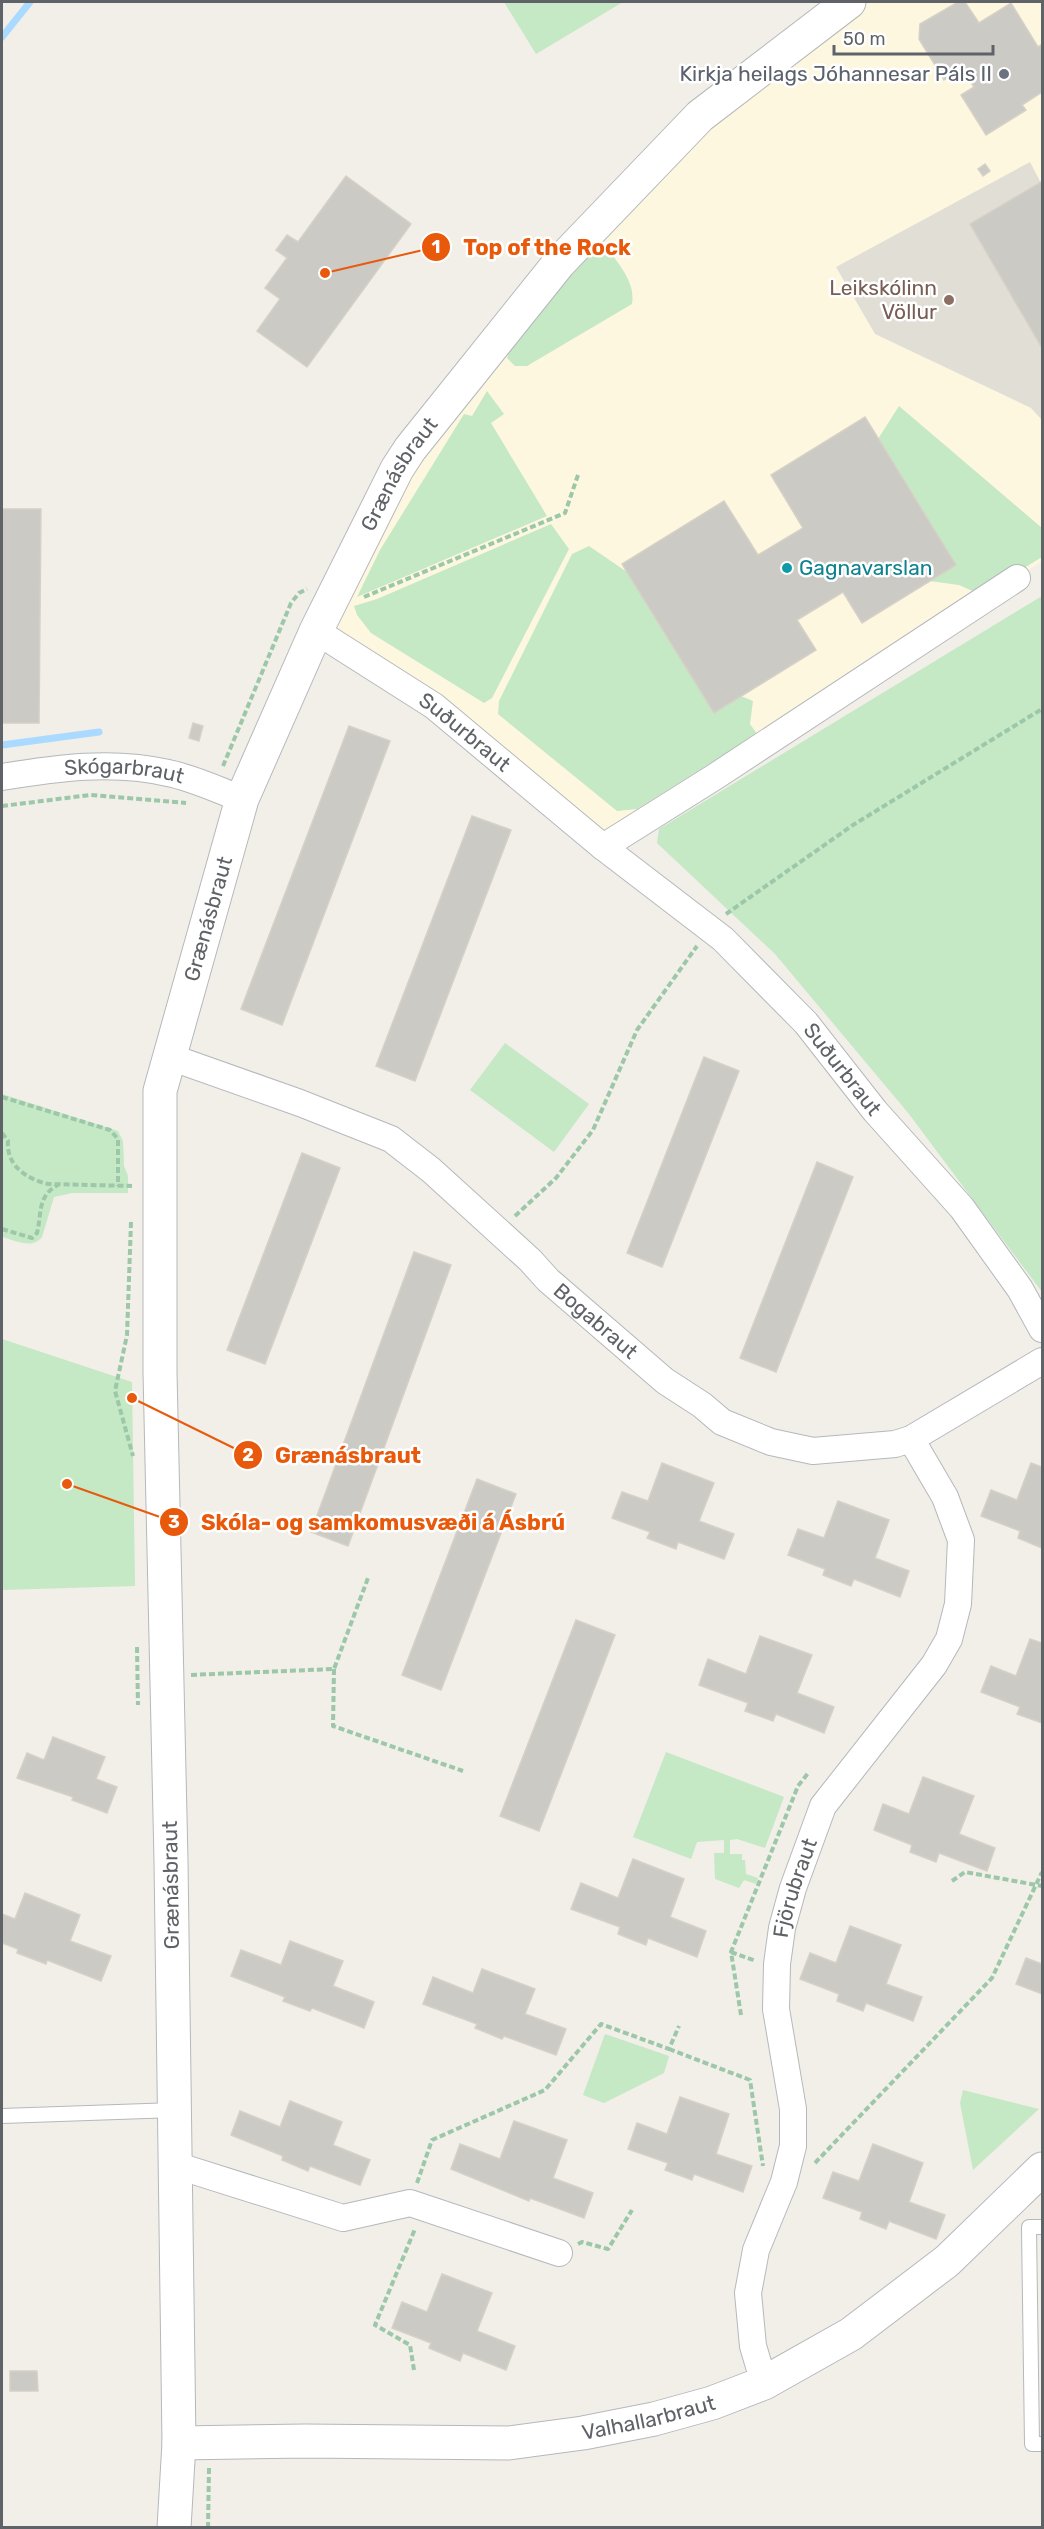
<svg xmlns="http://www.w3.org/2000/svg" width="1044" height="2529" font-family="Rubik,sans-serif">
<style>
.commercial{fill:#fef7e0}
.education{fill:#e1ded6}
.green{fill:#c5e8c5}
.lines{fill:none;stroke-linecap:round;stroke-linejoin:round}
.stream{stroke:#aadaff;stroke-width:7}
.building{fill:#cccac5;stroke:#d6d1c6;stroke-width:1.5}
.service-casing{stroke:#b5b8bc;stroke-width:16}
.minor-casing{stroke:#b5b8bc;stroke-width:28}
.tertiary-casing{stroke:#b5b8bc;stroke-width:35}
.path{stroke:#9cc7a9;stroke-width:4;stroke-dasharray:6 3;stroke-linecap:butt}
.service{stroke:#fff;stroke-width:14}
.minor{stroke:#fff;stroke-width:26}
.tertiary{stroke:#fff;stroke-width:33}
.worship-dot{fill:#6b7280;stroke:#fff;stroke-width:2}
.education-dot{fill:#8d6e63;stroke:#fff;stroke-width:2}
.culture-dot{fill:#0f9aa8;stroke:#fff;stroke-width:2}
.labels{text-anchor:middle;stroke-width:5;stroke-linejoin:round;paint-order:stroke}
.worship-label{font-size:21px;fill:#5b616d;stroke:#fff;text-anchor:end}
.education-label{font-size:21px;fill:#785e54;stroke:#fff;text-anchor:end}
.street-label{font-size:21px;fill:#5f6368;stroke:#fff}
.culture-label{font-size:21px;fill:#0d838f;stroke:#fff;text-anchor:start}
.leader{fill:none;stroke:#e8590c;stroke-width:2}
.callout-dot{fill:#e8590c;stroke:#fff;stroke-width:2}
.mark-label{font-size:18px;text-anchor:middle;font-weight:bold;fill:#fff}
.callout-label{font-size:22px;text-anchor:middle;font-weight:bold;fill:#e8590c;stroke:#fff;stroke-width:5;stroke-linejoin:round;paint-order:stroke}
</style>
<rect width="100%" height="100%" fill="#f1efe8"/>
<path class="commercial" d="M849,2H1042V561L716,776L603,847L316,631L397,469L559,263Z"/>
<path class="education" d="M1030,162L1042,185V420L1031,408L875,334L836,267Z"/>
<g class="green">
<path d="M504,2H623L536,54Z"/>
<path d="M598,244L606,246C618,264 636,282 632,304L527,366H515L507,358L512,342L589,250Z"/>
<path d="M487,391L504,414L491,423L547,516L357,597L380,550L464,414L472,416Z"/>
<path d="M899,406L1042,528V557L987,591L977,593L959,585L929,581L878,439Z"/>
<path d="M551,524L569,549L492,698L484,703L371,633L357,615L354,606L377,599Z"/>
<path d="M589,546L627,572L714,713L741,696L753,701L750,724L757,734L637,809L617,811L498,714L499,701L572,554Z"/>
<path d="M1042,596V1292L909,1114L775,954L657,843L659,829Z"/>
<path d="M505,1043L589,1104L554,1152L470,1090Z"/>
<path d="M2,1094L118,1131L123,1141L124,1166L128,1176V1193H72L54,1197L42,1237C32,1250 15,1240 2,1237Z"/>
<path d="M2,1339L132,1382L135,1586L2,1590Z"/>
<path d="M666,1752L784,1797L765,1848L737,1839L730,1840V1854H742V1860H745L746,1874L758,1878L756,1884L744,1880L739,1888L715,1879L714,1853H724V1840L697,1842L691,1859L633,1837Z"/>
<path d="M605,2034L669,2056L664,2073L604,2103L583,2095Z"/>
<path d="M963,2090L1039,2109L973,2170L960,2103Z"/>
</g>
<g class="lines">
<g class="stream">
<path d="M2,37L30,2"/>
<path d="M2,745L99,732"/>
</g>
</g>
<g class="building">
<path d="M958,2H965L979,23L1011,3L1038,47L1042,44V92L1022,105L1026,110L986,135L961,95L974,87L962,68L944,80L919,39L920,24Z"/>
<path d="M985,164L990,171L983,176L978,169Z"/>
<path d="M346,176L411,224L307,367L257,331L280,299L265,288L287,258L276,250L287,235L298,242Z"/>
<path d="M1041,182L1042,185V348L970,224Z"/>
<path d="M865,417L956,565L862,623L843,592L797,620L816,650L714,713L622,564L724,501L758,555L803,528L771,475Z"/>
<path d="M2,509H41L39,723H2Z"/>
<path d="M193,723L203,726L199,741L189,738Z"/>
<path d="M349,726L390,741L282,1025L241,1009Z"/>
<path d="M472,816L511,830L415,1081L376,1066Z"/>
<path d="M704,1057L739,1071L662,1267L627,1253Z"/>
<path d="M302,1153L340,1168L265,1364L227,1350Z"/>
<path d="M817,1162L853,1177L776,1372L740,1358Z"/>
<path d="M414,1252L451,1265L348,1546L311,1532Z"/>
<path d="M662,1463L714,1483L699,1521L734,1534L724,1559L678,1542L676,1549L647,1538L650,1532L612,1518L622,1492L648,1501Z"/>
<path d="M1031,1463L1042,1467V1548L1018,1538L1020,1531L981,1516L991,1490L1017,1500Z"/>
<path d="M477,1479L516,1494L441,1690L402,1675Z"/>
<path d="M838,1501L889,1520L875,1558L909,1571L900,1597L854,1579L851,1586L823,1575L825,1569L788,1555L798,1529L824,1538Z"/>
<path d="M576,1620L615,1635L539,1831L500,1816Z"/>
<path d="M760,1636L812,1655L797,1693L834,1707L824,1733L776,1714L773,1721L745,1711L748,1703L699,1685L708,1659L746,1674Z"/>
<path d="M1030,1639L1042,1643V1723L1017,1714L1020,1707L981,1692L991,1666L1016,1676Z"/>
<path d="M53,1737L105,1757L96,1779L117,1787L107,1813L72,1800L73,1797L17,1778L27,1753L44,1760Z"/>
<path d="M923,1777L974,1796L959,1834L995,1848L987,1871L939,1853L936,1862L910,1852L912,1845L874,1830L883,1804L909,1814Z"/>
<path d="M633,1859L684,1879L670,1917L706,1931L697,1957L648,1938L646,1945L618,1934L620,1927L571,1909L581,1883L618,1898Z"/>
<path d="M25,1893L80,1915L70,1941L111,1956L101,1981L47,1960L46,1964L17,1953L18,1949L2,1943V1914L15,1919Z"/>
<path d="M850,1926L901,1945L886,1984L922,1997L913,2021L866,2003L863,2011L837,2001L839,1994L800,1979L810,1953L836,1963Z"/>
<path d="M290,1941L343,1961L333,1986L374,2002L364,2028L312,2008L310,2011L283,2001L285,1997L231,1976L241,1950L281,1965Z"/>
<path d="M1026,1958L1042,1964V1994L1016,1984Z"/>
<path d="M482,1969L535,1989L525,2014L566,2029L556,2055L504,2036L502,2039L475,2028L477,2024L423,2004L433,1977L473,1993Z"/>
<path d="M680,2097L729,2114L716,2154L752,2166L743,2192L694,2174L692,2180L665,2170L668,2163L628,2149L637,2123L667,2134Z"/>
<path d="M290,2101L342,2122L333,2145L370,2160L360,2185L310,2166L308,2171L282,2160L283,2156L231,2135L240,2111L280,2127Z"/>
<path d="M514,2121L567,2140L553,2178L593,2193L584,2218L530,2198L529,2201L451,2169L460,2144L500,2159Z"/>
<path d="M873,2144L923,2163L909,2202L945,2215L936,2239L889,2221L886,2229L860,2219L862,2212L823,2198L833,2172L859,2181Z"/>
<path d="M442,2274L492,2293L477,2331L515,2346L506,2370L463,2353L460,2361L429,2348L431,2343L392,2328L402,2302L427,2312Z"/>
<path d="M10,2371H37L38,2391H10Z"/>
</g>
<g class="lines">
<defs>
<g id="service">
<path d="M2,2116L175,2110"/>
<path d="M1042,2227H1029L1032,2444H1042"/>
</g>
<g id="minor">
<path id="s1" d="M316,631L434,706L603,847L723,939L806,1023L875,1111L962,1208L1020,1289L1042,1329"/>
<path id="s2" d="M2,777C57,768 112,760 168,773C193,778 218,790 242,799"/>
<path d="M603,847L716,776L1017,578"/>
<path id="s3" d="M170,1057L300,1103L391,1139L431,1170L530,1260L548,1280L665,1381L702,1405L722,1422L771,1442L813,1451L895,1444L911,1439L1042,1361"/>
<path d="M175,2165L343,2218L410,2203L559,2253"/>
<path id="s4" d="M764,2383L753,2346L748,2293L756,2250L784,2182L793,2146V2109L776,2009L777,1964L782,1928L793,1888L823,1806L934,1665L949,1639L958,1604L961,1540L945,1497L911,1439"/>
</g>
<g id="tertiary">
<path id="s5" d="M179,2443L305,2441L509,2443L583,2433L654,2419L712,2403L764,2383L851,2334L947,2261L1042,2169"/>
<path id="s6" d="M174,2528L179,2443L171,1861L160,1372V1091L242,799L316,631L397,469L410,449L559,263L700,116L849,2"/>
</g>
</defs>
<use href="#service" class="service-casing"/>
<use href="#minor" class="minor-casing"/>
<use href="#tertiary" class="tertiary-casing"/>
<g class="path">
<path d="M364,597L565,513L578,475"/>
<path d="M223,766L291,603L299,593L307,589"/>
<path d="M2,806L90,795L186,803"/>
<path d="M726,914L853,825L1042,709"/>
<path d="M2,1097L110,1130L118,1139V1186"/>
<path d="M2,1133L8,1141C6,1165 26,1179 48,1184L132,1186"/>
<path d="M515,1216L556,1178L593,1130L637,1030L697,946"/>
<path d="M131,1222L127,1335L115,1391L133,1456"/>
<path d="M2,1229L32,1238L37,1233C42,1213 37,1196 58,1185"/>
<path d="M137,1647L138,1705"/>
<path d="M334,1669L333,1726L463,1771"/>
<path d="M191,1675L334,1669L368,1578"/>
<path d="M952,1881L965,1872L1042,1886"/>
<path d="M731,1952L756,1961"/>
<path d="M741,2015L731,1952L798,1786L809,1772"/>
<path d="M669,2049L750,2080L763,2166"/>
<path d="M815,2163L992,1978L1042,1872"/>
<path d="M417,2183L432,2140L545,2090L601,2024L669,2049L679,2026"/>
<path d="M578,2244L582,2242L608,2249L632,2210"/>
<path d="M414,2370L410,2345L375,2325L415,2229"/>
<path d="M208,2528L209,2468"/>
</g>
<use href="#service" class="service"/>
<use href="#minor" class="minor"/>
<use href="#tertiary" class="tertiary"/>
</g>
<circle class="worship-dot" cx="1004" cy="74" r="6"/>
<circle class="education-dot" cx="949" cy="300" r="6"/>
<circle class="culture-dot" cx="787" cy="568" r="6"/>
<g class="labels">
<g class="worship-label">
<text x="992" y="81">Kirkja heilags Jóhannesar Páls II</text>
</g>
<g class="education-label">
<text x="937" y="295">Leikskólinn<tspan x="937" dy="24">Völlur</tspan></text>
</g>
<g class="street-label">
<text dy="7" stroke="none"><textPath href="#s6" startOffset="2102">Grænásbraut</textPath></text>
<text dy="7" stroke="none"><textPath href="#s1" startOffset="180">Suðurbraut</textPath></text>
<text dy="7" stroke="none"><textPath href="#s2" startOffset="123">Skógarbraut</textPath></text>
<text dy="7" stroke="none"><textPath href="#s6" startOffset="1616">Grænásbraut</textPath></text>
<text dy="7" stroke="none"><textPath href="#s1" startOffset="688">Suðurbraut</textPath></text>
<text dy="7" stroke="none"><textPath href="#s3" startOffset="510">Bogabraut</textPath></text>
<text transform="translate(171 1885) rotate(-91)" y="7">Grænásbraut</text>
<text dy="7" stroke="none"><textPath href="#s4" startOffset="508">Fjörubraut</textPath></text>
<text dy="7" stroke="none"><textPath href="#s5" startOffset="472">Valhallarbraut</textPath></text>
</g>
<g class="culture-label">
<text x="799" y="575">Gagnavarslan</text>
</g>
</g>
<path class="leader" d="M325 273L436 247M132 1398L248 1455M67 1484L174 1522"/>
<g class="callout-dot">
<circle cx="325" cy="273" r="6"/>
<circle cx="132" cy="1398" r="6"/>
<circle cx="67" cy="1484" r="6"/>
<circle cx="436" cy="247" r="15"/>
<circle cx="248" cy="1455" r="15"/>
<circle cx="174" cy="1522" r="15"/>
</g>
<g class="mark-label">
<text x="436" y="253">1</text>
<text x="248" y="1461">2</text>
<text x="174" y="1528">3</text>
</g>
<g class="callout-label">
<text x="547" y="255">Top of the Rock</text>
<text x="348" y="1463">Grænásbraut</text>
<text x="383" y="1530">Skóla- og samkomusvæði á Ásbrú</text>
</g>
<rect width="1044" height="2529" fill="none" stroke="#5f6368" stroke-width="6"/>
<path d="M834 45v9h159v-9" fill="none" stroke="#5f6368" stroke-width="3"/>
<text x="843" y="45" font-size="18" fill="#5f6368" stroke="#ffffff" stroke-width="4.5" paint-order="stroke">50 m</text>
</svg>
